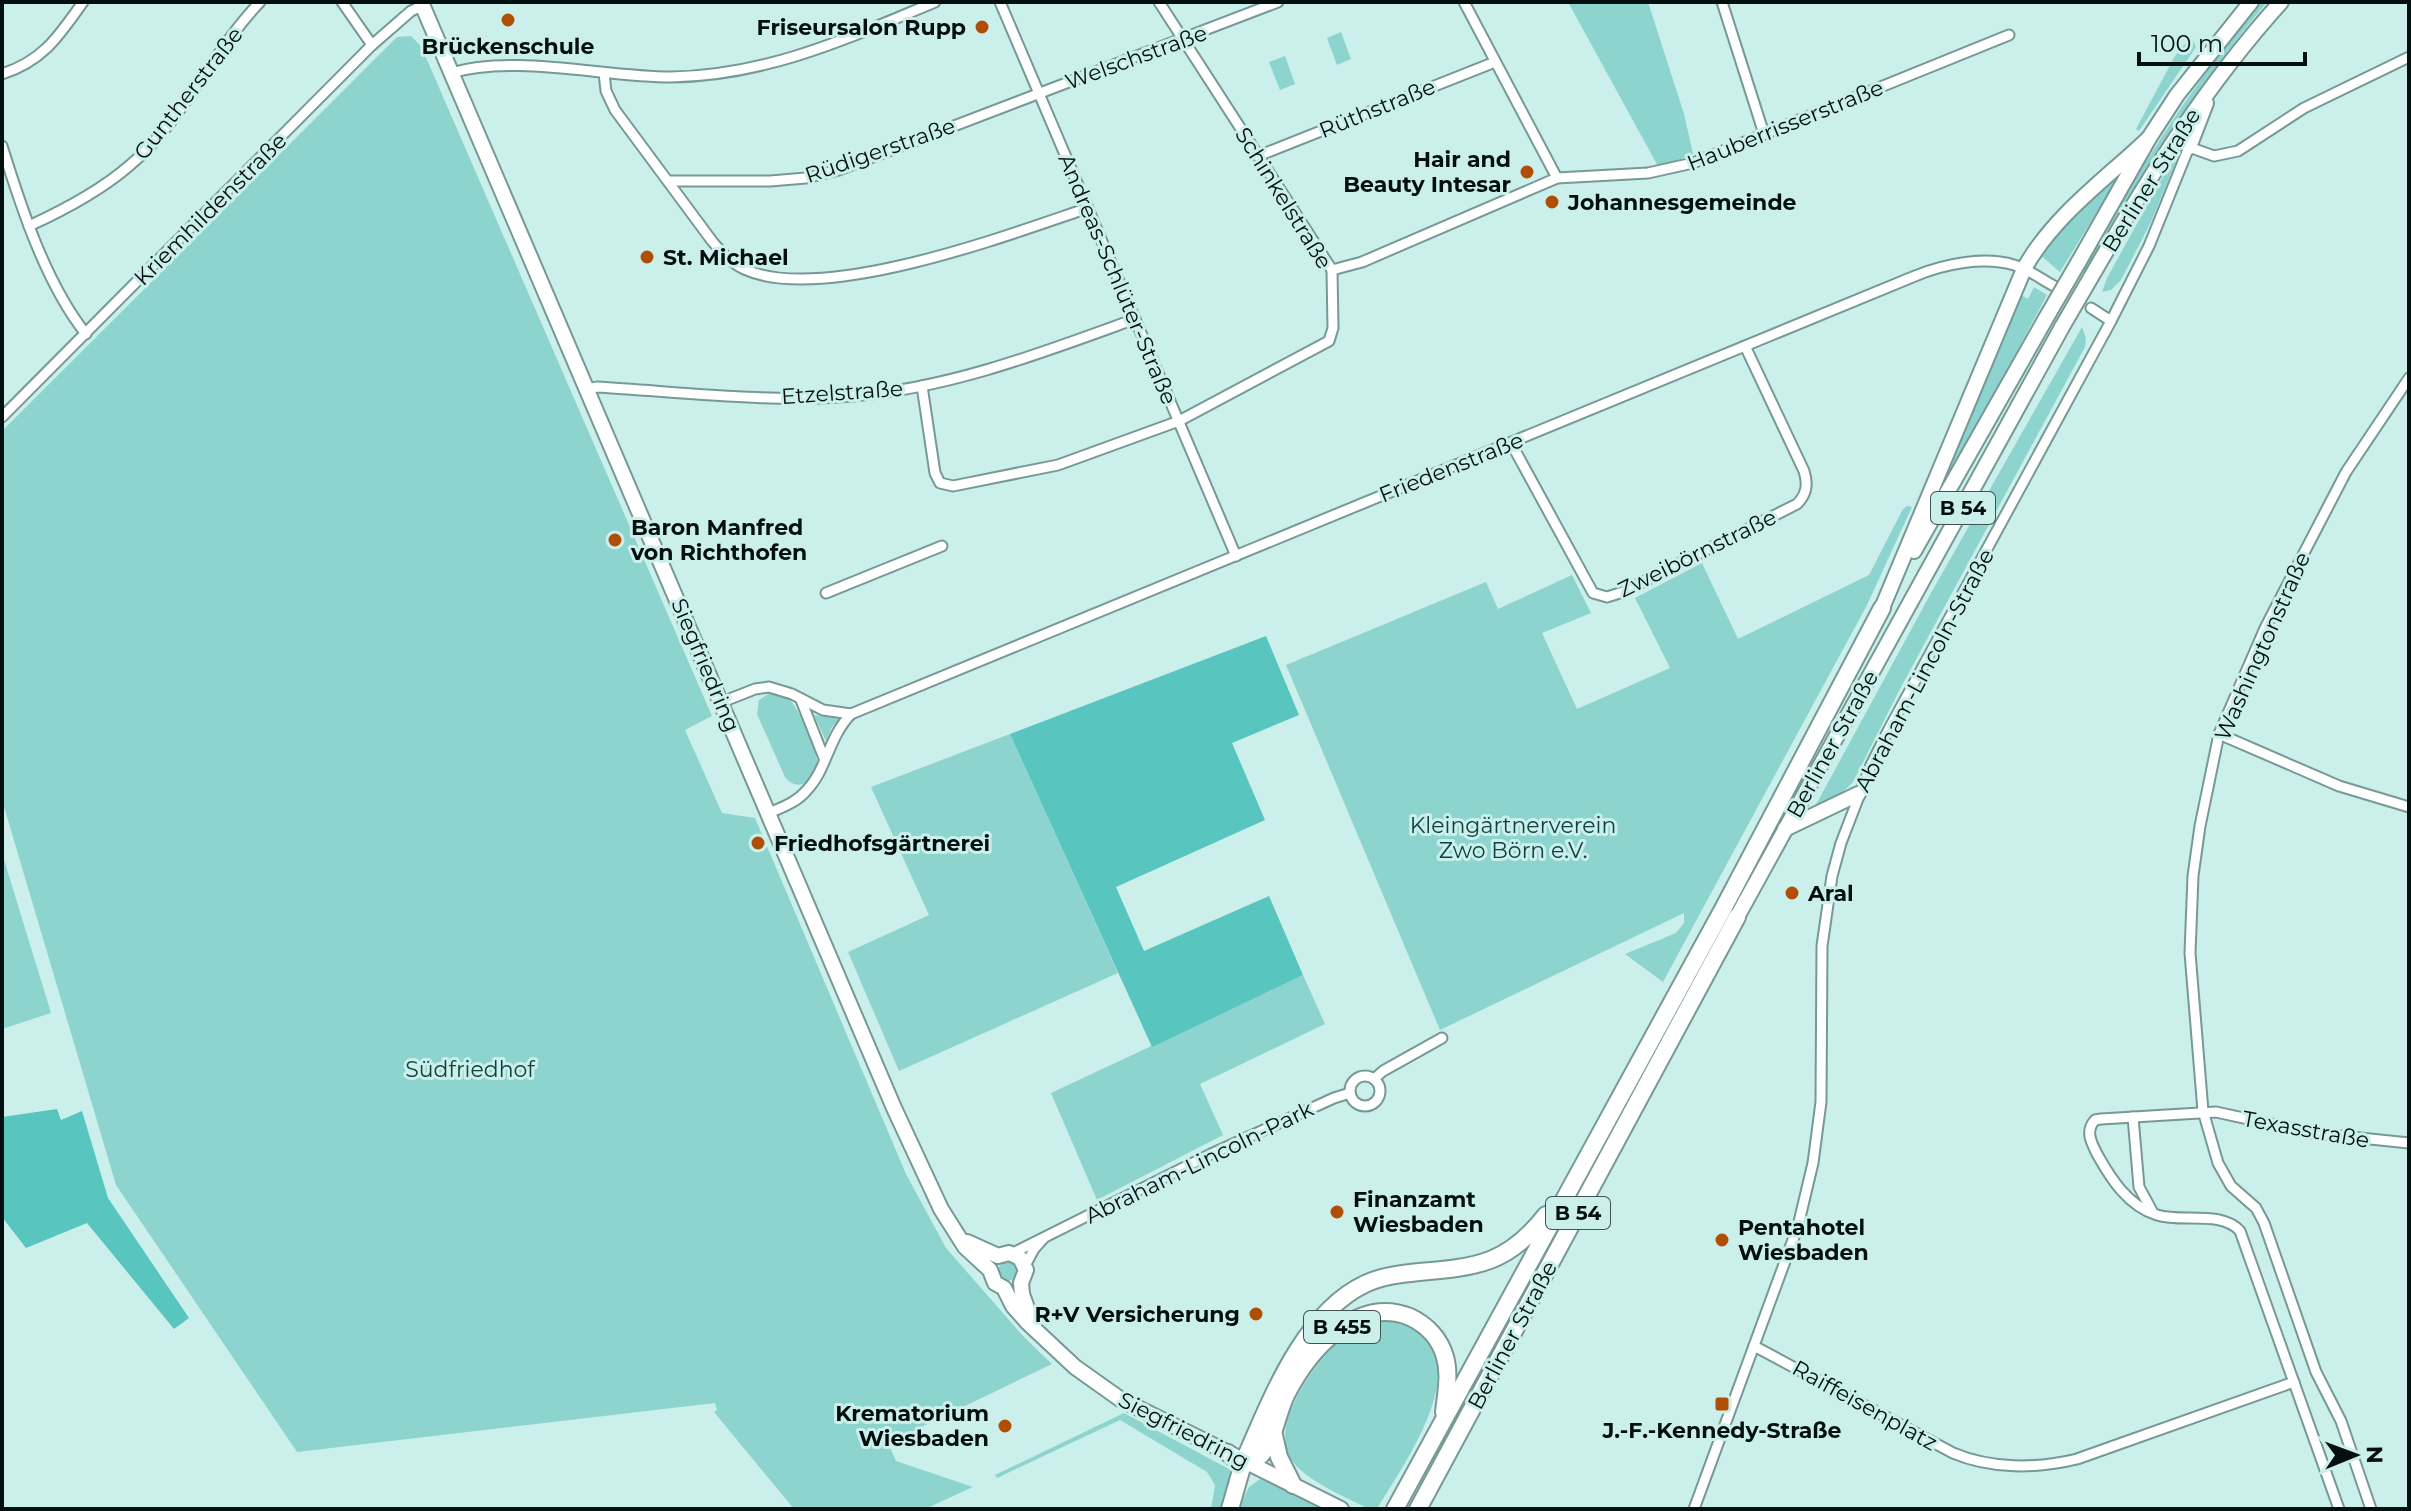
<svg xmlns="http://www.w3.org/2000/svg" width="2411" height="1511" font-family="Montserrat,sans-serif">
<style>
.green{fill:#8dd3ce}
.forest{fill:#58c5be}
.lines{fill:none;stroke-linecap:round;stroke-linejoin:round}
.street-casing{stroke:#769996;stroke-width:13}
.primary-casing{stroke:#769996;stroke-width:18}
.highway-casing{stroke:#769996;stroke-width:20}
.street{stroke:#fff;stroke-width:9}
.primary{stroke:#fff;stroke-width:14}
.highway{stroke:#fff;stroke-width:16}
.primary-bridge-casing{stroke:#769996;stroke-width:18;stroke-linecap:butt}
.primary-bridge{stroke:#fff;stroke-width:14}
.poi-dot{fill:#af4f05;stroke:#cbf0ec;stroke-width:3}
.labels{text-anchor:middle;stroke-width:6;stroke-linejoin:round;paint-order:stroke}
.shield{fill:#cbf0ec;stroke:#405351;stroke-width:2}
.shield-label{font-size:20px;font-weight:bold;fill:#04100f}
.poi-label{font-size:22px;font-weight:bold;fill:#04100f;stroke:#cbf0ec;text-anchor:start}
.street-label{font-size:22px;fill:#04100f;stroke:#cbf0ec}
.park-label{font-size:22px;fill:#0f413f;stroke:#cbf0ec}
</style>
<rect width="100%" height="100%" fill="#cbf0ec"/>
<g class="green">
<path d="M1568,2H1648L1684,114L1693,154L1659,168Z"/>
<path d="M2262,2H2267C2194,88 2140,177 2085,274L2080,272C2135,177 2190,85 2262,2Z"/>
<path d="M1341,32L1351,59L1337,65L1327,38Z"/>
<path d="M411,36L421,46L712,716L685,730L722,813L755,818L906,1174L946,1248L1023,1336L1052,1364L888,1443L896,1461L973,1487L925,1509H794L714,1412L717,1410L715,1403L297,1452L116,1185L2,800V431L397,37Z"/>
<path d="M2191,36L2196,47L2139,131L2136,129L2175,56Z"/>
<path d="M1285,56L1295,84L1280,90L1269,62Z"/>
<path d="M2180,146L2182,147L2150,224L2121,280L2111,290L2102,292L2107,278Z"/>
<path d="M2122,171L2060,272L2039,254L2085,203Z"/>
<path d="M2034,287L2047,295L1933,507L2019,294L2028,299Z"/>
<path d="M2082,327L2086,338L2085,347L1900,689L1853,782L1837,798L1812,812L1931,593Z"/>
<path d="M1907,506L1912,507L1867,605L1663,982L1625,954L1676,933L1684,923V913L1440,1030L1286,665L1486,582L1498,609L1572,575L1591,613L1542,633L1577,709L1670,668L1635,598L1702,563L1738,639L1869,575L1903,509Z"/>
<path d="M770,693C776,694 783,694 788,698C798,706 816,748 817,761C818,780 798,794 785,777L757,714L759,700Z"/>
<path d="M814,715L840,719L832,727L826,741Z"/>
<path d="M1010,734L1118,973L899,1071L848,952L929,915L871,787Z"/>
<path d="M2,853L51,1013L2,1029Z"/>
<path d="M1303,975L1325,1024L1200,1084L1223,1135L1097,1200L1051,1093Z"/>
<circle cx="1008" cy="1271" r="10"/>
<path d="M1378,1321C1397,1321 1409,1322 1423,1336C1467,1379 1401,1468 1377,1509H1369C1346,1497 1305,1481 1291,1459C1267,1421 1324,1349 1354,1329C1361,1325 1370,1324 1378,1321Z"/>
<path d="M1124,1413L1229,1469L1232,1472L1221,1509H1211L1215,1485L1207,1472L1120,1420L997,1478L995,1475Z"/>
<path d="M1260,1479L1326,1509H1238L1249,1487Z"/>
</g>
<g class="forest">
<path d="M1266,636L1299,715L1232,743L1265,820L1116,887L1144,951L1269,896L1303,975L1152,1047L1010,734Z"/>
<path d="M57,1109L61,1120L82,1111L108,1198L189,1318L174,1329L87,1223L26,1248L2,1217V1117Z"/>
</g>
<g class="lines">
<defs>
<g id="street">
<path d="M342,2L372,45"/>
<path d="M1000,2L1236,556"/>
<path d="M1464,2L1557,178"/>
<path d="M1722,2L1764,134"/>
<path d="M451,73C514,54 604,77 671,77C766,76 849,38 935,2"/>
<path d="M604,73L606,91L615,110L712,241C721,252 731,263 744,269C822,305 1008,235 1088,208"/>
<path d="M2,74C43,61 59,36 83,2"/>
<path d="M2,146C21,207 46,284 86,334"/>
<path d="M1258,156L1495,62"/>
<path d="M669,181H770L806,178L839,170L1278,2"/>
<path d="M29,226C64,210 100,191 129,166C183,121 212,52 260,2"/>
<path d="M1332,270L1362,262L1557,178L1648,173L1693,163L2009,35"/>
<path d="M2091,308L2111,321"/>
<path d="M922,386L935,473L940,483L953,486L1058,465L1179,421L1329,341L1333,328L1332,270L1159,2"/>
<path d="M587,389L597,387C681,392 769,403 853,396C951,388 1044,352 1135,319"/>
<path d="M2,417L372,45L411,11L422,6"/>
<path d="M1511,443L1593,593L1607,597L1623,592L1797,504C1807,494 1808,484 1804,471L1745,346"/>
<path d="M826,593L942,546"/>
<path d="M801,700L824,758"/>
<path d="M722,702L755,689L769,687L792,694L823,710L851,714"/>
<path d="M2219,734L2339,786L2409,807"/>
<path d="M769,813C783,807 797,802 807,790C827,769 828,738 851,714L1915,276C1944,264 1983,256 2014,265C2028,269 2041,279 2054,286"/>
<circle cx="1365" cy="1091" r="15"/>
<path d="M1374,1079L1383,1071L1442,1038"/>
<path d="M2133,1117L2139,1187L2152,1211"/>
<path d="M1013,1253L1211,1154L1334,1098L1350,1093"/>
<path d="M1025,1266L1034,1249L1043,1239"/>
<path d="M1754,1346L1953,1453C1991,1469 2036,1469 2077,1459L2294,1382"/>
<path d="M1694,1509L1798,1226L1813,1163L1821,1102L1822,946L1832,876L1841,843L1871,765L1889,729L2111,321L2149,246L2189,147L2214,156L2238,151L2304,108L2409,57"/>
<path d="M2339,1509L2240,1231C2221,1210 2182,1223 2157,1215C2128,1206 2111,1179 2097,1154C2091,1142 2085,1131 2095,1120L2101,1119L2216,1112L2312,1133L2409,1143"/>
<path d="M2371,1509L2341,1421L2316,1372L2264,1223L2256,1208L2231,1186L2218,1163L2203,1111L2190,953L2193,876L2200,826L2219,734L2265,628L2346,472L2409,378"/>
</g>
<g id="primary">
<path d="M421,2L894,1108L941,1209L965,1247L990,1270L995,1283L1004,1288L1013,1306L1028,1323L1075,1367L1120,1399L1341,1509"/>
<path d="M2189,147L2206,103"/>
<path d="M2078,263L2149,138L2177,95L2251,2"/>
<path d="M2094,272C2150,175 2206,85 2281,2"/>
<path d="M1914,551L2046,318"/>
<path d="M1882,608L2024,269C2053,216 2106,179 2149,138"/>
<path d="M1785,829L1858,794"/>
<path d="M1737,917L2062,327"/>
<path d="M967,1242L998,1256L1009,1253L1020,1258L1026,1270L1021,1283L1022,1294L1032,1322"/>
</g>
<g id="highway">
<path d="M1273,1431L1279,1457L1293,1485"/>
<path d="M1228,1453L1238,1461L1242,1467L1230,1509"/>
<path d="M1244,1461C1270,1402 1303,1313 1365,1284C1382,1276 1400,1274 1419,1272C1477,1267 1508,1264 1546,1215"/>
<path d="M1244,1461C1251,1460 1256,1460 1261,1455C1275,1439 1277,1412 1287,1393C1309,1351 1356,1295 1410,1317C1427,1325 1440,1339 1445,1357C1450,1374 1446,1394 1444,1412"/>
<path d="M1395,1509L1723,909L1882,608"/>
<path d="M1418,1509L1737,917"/>
</g>
</defs>
<use href="#street" class="street-casing"/>
<use href="#primary" class="primary-casing"/>
<use href="#highway" class="highway-casing"/>
<use href="#street" class="street"/>
<use href="#primary" class="primary"/>
<use href="#highway" class="highway"/>
<defs>
<g id="primary-bridge">
<path d="M2046,318L2078,263"/>
<path d="M2062,327L2094,272"/>
</g>
</defs>
<use href="#primary-bridge" class="primary-bridge-casing"/>
<use href="#primary-bridge" class="primary-bridge"/>
</g>
<g class="poi-dot">
<circle cx="508" cy="20" r="8"/>
<circle cx="982" cy="27" r="8"/>
<circle cx="1527" cy="172" r="8"/>
<circle cx="1552" cy="202" r="8"/>
<circle cx="647" cy="257" r="8"/>
<circle cx="615" cy="540" r="8"/>
<circle cx="758" cy="843" r="8"/>
<circle cx="1792" cy="893" r="8"/>
<circle cx="1337" cy="1212" r="8"/>
<circle cx="1722" cy="1240" r="8"/>
<circle cx="1256" cy="1314" r="8"/>
<rect x="1714" y="1396" width="16" height="16" rx="4"/>
<circle cx="1005" cy="1426" r="8"/>
</g>
<g class="labels">
<g class="shield">
<rect x="1931" y="492" width="64" height="32" rx="6"/>
<rect x="1546" y="1197" width="64" height="32" rx="6"/>
<rect x="1304" y="1311" width="76" height="32" rx="6"/>
</g>
<g class="shield-label">
<text x="1963" y="515">B 54</text>
<text x="1578" y="1220">B 54</text>
<text x="1342" y="1334">B 455</text>
</g>
<g class="poi-label">
<text x="966" y="35" text-anchor="end">Friseursalon Rupp</text>
<text x="508" y="54" text-anchor="middle">Brückenschule</text>
<text x="1511" y="167" text-anchor="end">Hair and<tspan x="1511" dy="25">Beauty Intesar</tspan></text>
<text x="1568" y="210">Johannesgemeinde</text>
<text x="663" y="265">St. Michael</text>
<text x="631" y="535">Baron Manfred<tspan x="631" dy="25">von Richthofen</tspan></text>
<text x="774" y="851">Friedhofsgärtnerei</text>
<text x="1808" y="901">Aral</text>
<text x="1353" y="1207">Finanzamt<tspan x="1353" dy="25">Wiesbaden</tspan></text>
<text x="1738" y="1235">Pentahotel<tspan x="1738" dy="25">Wiesbaden</tspan></text>
<text x="1240" y="1322" text-anchor="end">R+V Versicherung</text>
<text x="989" y="1421" text-anchor="end">Krematorium<tspan x="989" dy="25">Wiesbaden</tspan></text>
<text x="1722" y="1438" text-anchor="middle">J.-F.-Kennedy-Straße</text>
</g>
<g class="street-label">
<text transform="translate(1136 57) rotate(-20)" y="8">Welschstraße</text>
<text transform="translate(188 93) rotate(-52)" y="8">Guntherstraße</text>
<text transform="translate(1377 108) rotate(-22)" y="8">Rüthstraße</text>
<text transform="translate(1785 125) rotate(-22)" y="8">Hauberrisserstraße</text>
<text transform="translate(880 150) rotate(-19)" y="8">Rüdigerstraße</text>
<text transform="translate(2151 180) rotate(-58)" y="8">Berliner Straße</text>
<text transform="translate(1284 198) rotate(58)" y="8">Schinkelstraße</text>
<text transform="translate(210 209) rotate(-45)" y="8">Kriemhildenstraße</text>
<text transform="translate(1118 279) rotate(67)" y="8">Andreas-Schlüter-Straße</text>
<text transform="translate(842 392) rotate(-4)" y="8">Etzelstraße</text>
<text transform="translate(1451 467) rotate(-22)" y="8">Friedenstraße</text>
<text transform="translate(1697 553) rotate(-26)" y="8">Zweibörnstraße</text>
<text transform="translate(2262 646) rotate(-66)" y="8">Washingtonstraße</text>
<text transform="translate(706 665) rotate(67)" y="8">Siegfriedring</text>
<text transform="translate(1924 670) rotate(-62)" y="8">Abraham-Lincoln-Straße</text>
<text transform="translate(1832 744) rotate(-61)" y="8">Berliner Straße</text>
<text transform="translate(2306 1129) rotate(10)" y="8">Texasstraße</text>
<text transform="translate(1199 1162) rotate(-26)" y="8">Abraham-Lincoln-Park</text>
<text transform="translate(1512 1335) rotate(-62)" y="8">Berliner Straße</text>
<text transform="translate(1865 1405) rotate(29)" y="8">Raiffeisenplatz</text>
<text transform="translate(1184 1430) rotate(27)" y="8">Siegfriedring</text>
</g>
<g class="park-label">
<text x="1513" y="833">Kleingärtnerverein<tspan x="1513" dy="25">Zwo Börn e.V.</tspan></text>
<text x="470" y="1077">Südfriedhof</text>
</g>
</g>
<rect width="2411" height="1511" fill="none" stroke="#04100f" stroke-width="8"/>
<g transform="translate(2355 1455) rotate(89)" stroke="#cbf0ec" stroke-width="6" paint-order="stroke">
<path d="M0-6L14 30L0 20L-14 30Z" fill="#04100f"/>
<text y="-12" font-size="22" font-weight="bold" text-anchor="middle" fill="#04100f">N</text>
</g>
<path d="M2139 52v12h166v-12" fill="none" stroke="#04100f" stroke-width="4"/>
<text x="2151" y="52" font-size="24" fill="#04100f" stroke="#cbf0ec" stroke-width="6" paint-order="stroke">100 m</text>
</svg>
